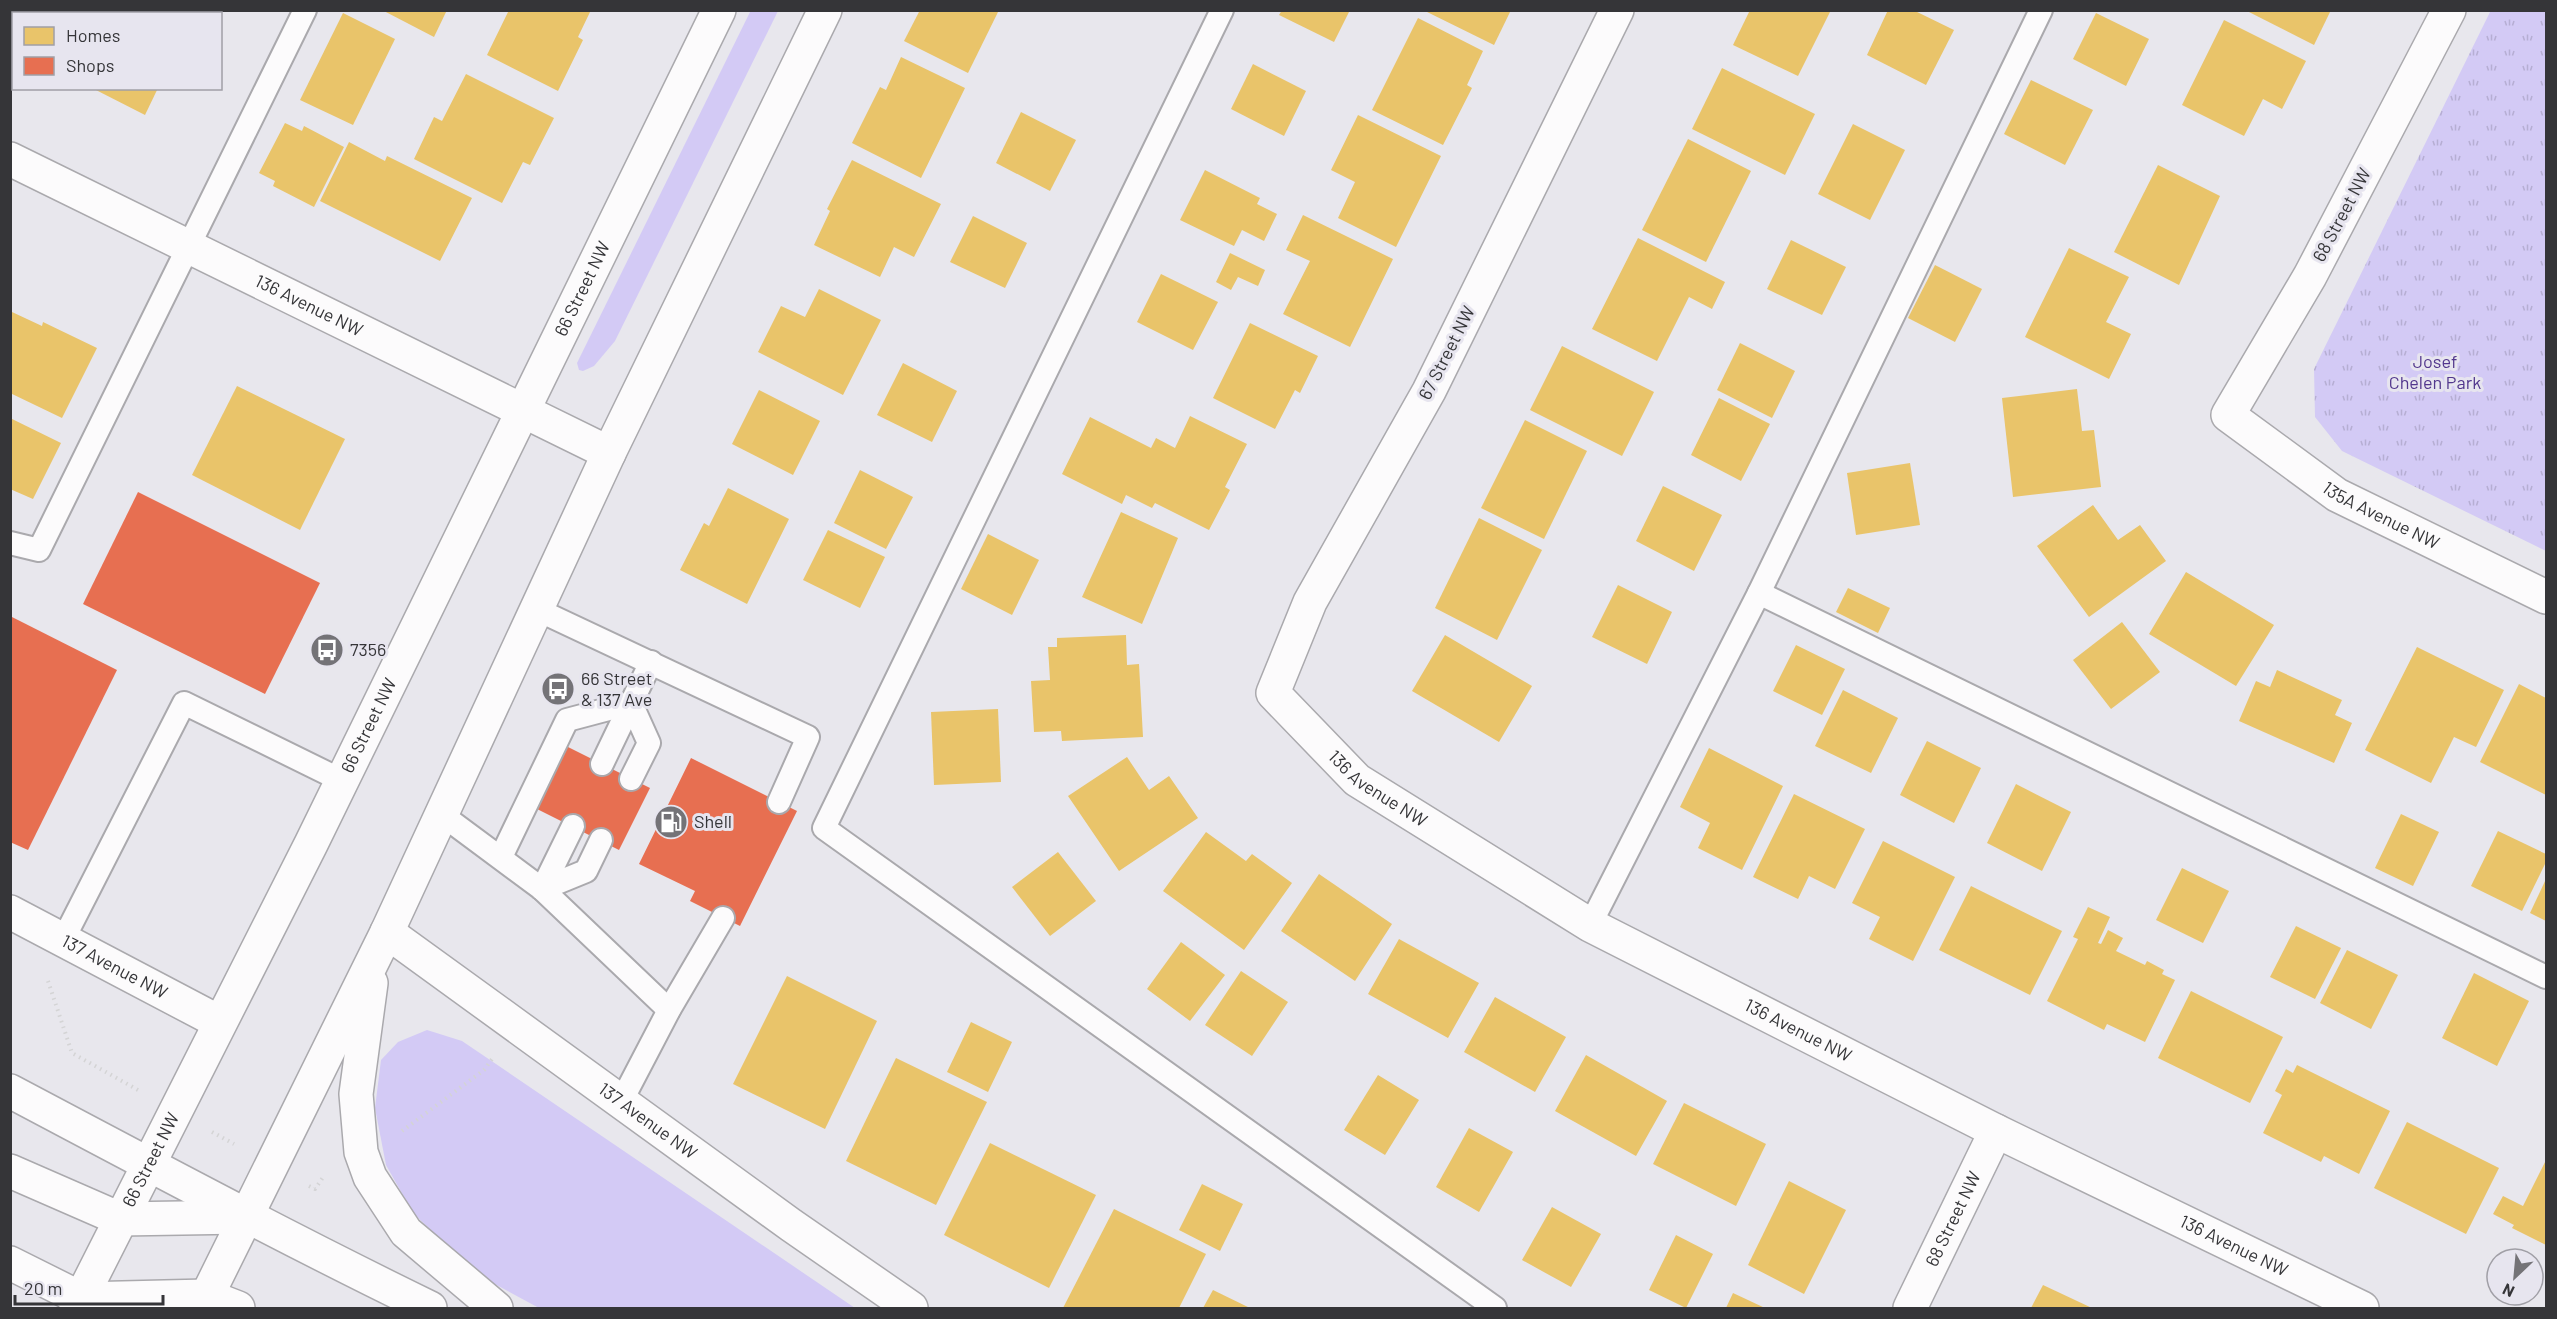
<svg xmlns="http://www.w3.org/2000/svg" width="2557" height="1319" font-family="Barlow,sans-serif">
<style>
.grass{fill:#d3caf5}
.park{fill:url(#park-tufts)}
.homes{fill:#e9c46a}
.shops{fill:#e76f51}
.lines{fill:none;stroke-linecap:round;stroke-linejoin:round}
.lane-casing{stroke:#aaa9ad;stroke-width:26}
.street-casing{stroke:#aaa9ad;stroke-width:36}
.secondary-casing{stroke:#aaa9ad;stroke-width:36}
.path{stroke:#d4d4d5;stroke-width:4;stroke-dasharray:1.5 4.5;stroke-linecap:butt}
.lane{stroke:#fcfbfc;stroke-width:22}
.street{stroke:#fcfbfc;stroke-width:33}
.secondary{stroke:#fcfbfc;stroke-width:33}
.labels{text-anchor:middle;stroke-width:6;stroke-linejoin:round;paint-order:stroke}
.street-label{font-size:18px;fill:#353538;stroke:#e7e5ef}
.park-label{font-size:18px;fill:#52378d;stroke:#e7e5ef}
.poi-label{font-size:18px;fill:#353538;stroke:#e7e5ef;text-anchor:start}
</style>
<defs>
<pattern id="park-tufts" width="24" height="20" patternUnits="userSpaceOnUse" patternTransform="scale(1.5)"><rect width="24" height="20" fill="#d3caf5"/><path d="M3 7l-1-3M5 7V3M7 7l1-3M15 17l-1-3M17 17v-4M19 17l1-3" fill="none" stroke="#b6aed3"/></pattern>
</defs>
<rect width="100%" height="100%" fill="#e8e7ed"/>
<g class="grass">
<path d="M751,10L778,11L615,341L594,366L583,371L579,370L577,363Z"/>
<path d="M427,1030L462,1041L855,1308H539L478,1275L413,1213L386,1165L375,1108L381,1060L398,1042Z"/>
</g>
<path class="park" d="M2491,10L2546,11V551L2342,451L2315,417L2314,369Z"/>
<g class="homes">
<path d="M25,10H90L89,14H24Z"/>
<path d="M382,10H447L434,37Z"/>
<path d="M509,10H591L578,37L583,40L558,91L487,55Z"/>
<path d="M920,10H999L968,73L904,41Z"/>
<path d="M1282,10H1350L1334,42L1279,15Z"/>
<path d="M1423,10H1511L1494,45Z"/>
<path d="M1750,10H1831L1798,76L1733,45Z"/>
<path d="M1888,10H1913L1954,30L1926,85L1867,55Z"/>
<path d="M2245,10H2331L2314,45Z"/>
<path d="M343,13L395,39L353,125L300,100Z"/>
<path d="M2096,13L2149,39L2126,86L2073,59Z"/>
<path d="M1418,18L1483,51L1467,85L1472,88L1443,145L1372,110Z"/>
<path d="M2224,20L2306,61L2282,109L2263,99L2244,136L2182,105Z"/>
<path d="M901,57L965,88L921,178L852,143L880,87L886,90Z"/>
<path d="M1253,64L1306,91L1284,136L1231,109Z"/>
<path d="M1722,68L1815,114L1785,175L1692,129Z"/>
<path d="M466,74L554,118L530,165L523,162L502,203L414,159L434,117L442,121Z"/>
<path d="M2031,80L2093,110L2065,165L2004,134Z"/>
<path d="M92,88H158L145,115Z"/>
<path d="M1021,112L1076,140L1050,191L996,163Z"/>
<path d="M1358,115L1441,156L1396,247L1338,218L1355,182L1331,170Z"/>
<path d="M285,123L302,131L304,126L344,147L314,207L273,186L275,181L259,173Z"/>
<path d="M1853,124L1905,150L1870,220L1818,194Z"/>
<path d="M1688,139L1751,171L1706,262L1642,230Z"/>
<path d="M349,142L385,161L387,156L472,198L440,261L320,201Z"/>
<path d="M852,160L941,204L914,257L894,247L880,277L814,245L830,211L827,209Z"/>
<path d="M2158,165L2220,196L2179,285L2114,252Z"/>
<path d="M1205,170L1260,198L1257,204L1277,214L1264,241L1242,230L1234,246L1180,220Z"/>
<path d="M1303,215L1393,259L1350,347L1283,314L1310,261L1286,250Z"/>
<path d="M973,216L1027,243L1005,288L950,262Z"/>
<path d="M1638,238L1725,282L1712,309L1689,297L1657,361L1592,329Z"/>
<path d="M1791,240L1846,267L1822,315L1767,289Z"/>
<path d="M2069,248L2129,277L2106,322L2131,334L2109,379L2025,337Z"/>
<path d="M1230,253L1265,270L1258,286L1238,277L1231,290L1216,282Z"/>
<path d="M1935,265L1982,289L1955,342L1908,318Z"/>
<path d="M1161,274L1218,302L1193,350L1137,322Z"/>
<path d="M819,289L881,320L843,395L758,352L781,306L805,317Z"/>
<path d="M12,312L42,326L43,322L97,348L62,418L10,393Z"/>
<path d="M1250,323L1318,356L1300,393L1295,390L1275,429L1213,398Z"/>
<path d="M1740,343L1795,371L1772,418L1717,390Z"/>
<path d="M1562,346L1654,392L1622,456L1530,410Z"/>
<path d="M903,363L957,391L932,442L877,415Z"/>
<path d="M237,386L345,439L300,530L192,475Z"/>
<path d="M2077,389L2082,431L2094,430L2101,487L2013,497L2002,398Z"/>
<path d="M759,390L820,421L793,475L732,444Z"/>
<path d="M1719,398L1770,424L1741,481L1691,455Z"/>
<path d="M1190,416L1247,444L1225,487L1230,490L1209,530L1155,503L1152,508L1126,495L1122,504L1062,474L1090,417L1151,448L1156,438L1175,448Z"/>
<path d="M10,418L61,443L33,499L10,489Z"/>
<path d="M1525,420L1587,451L1544,539L1481,508Z"/>
<path d="M1910,463L1920,525L1856,535L1847,473Z"/>
<path d="M860,470L913,497L886,549L834,523Z"/>
<path d="M1663,486L1722,515L1694,571L1636,541Z"/>
<path d="M728,488L789,519L747,604L680,570L704,523L709,526Z"/>
<path d="M2093,505L2118,540L2140,525L2166,561L2089,617L2037,546Z"/>
<path d="M1121,512L1178,538L1142,624L1082,597Z"/>
<path d="M1479,518L1542,550L1497,640L1435,608Z"/>
<path d="M828,530L885,557L860,608L803,580Z"/>
<path d="M988,534L1039,560L1012,615L961,589Z"/>
<path d="M2186,572L2274,625L2236,686L2149,634Z"/>
<path d="M1618,585L1672,612L1647,664L1592,637Z"/>
<path d="M1848,588L1890,608L1878,633L1836,612Z"/>
<path d="M2122,622L2160,672L2111,709L2073,660Z"/>
<path d="M1126,635L1127,665L1139,664L1143,737L1062,741L1061,731L1034,732L1031,681L1050,680L1048,647H1057V638Z"/>
<path d="M1445,635L1532,686L1499,742L1412,691Z"/>
<path d="M1796,645L1845,669L1822,715L1773,691Z"/>
<path d="M2417,647L2504,690L2476,747L2454,737L2431,783L2365,750Z"/>
<path d="M2277,670L2342,700L2335,715L2352,723L2334,763L2239,721L2256,681L2270,687Z"/>
<path d="M2519,684L2546,698V795L2480,762Z"/>
<path d="M1843,690L1898,718L1871,773L1815,746Z"/>
<path d="M998,709L1001,782L934,785L931,712Z"/>
<path d="M1927,741L1981,768L1954,823L1900,795Z"/>
<path d="M1709,748L1783,786L1742,870L1698,848L1710,823L1680,807Z"/>
<path d="M1127,757L1149,790L1169,776L1198,818L1119,871L1068,796Z"/>
<path d="M2016,784L2071,812L2042,871L1987,843Z"/>
<path d="M1794,794L1865,829L1835,889L1809,876L1798,899L1753,877Z"/>
<path d="M2401,814L2439,832L2413,886L2375,868Z"/>
<path d="M2498,831L2546,854V862L2522,911L2471,886Z"/>
<path d="M1206,832L1246,861L1252,854L1292,883L1244,950L1163,891Z"/>
<path d="M1883,841L1955,877L1913,961L1869,939L1880,917L1852,903Z"/>
<path d="M1058,852L1096,901L1050,936L1012,887Z"/>
<path d="M2182,868L2229,891L2203,943L2156,920Z"/>
<path d="M1319,874L1392,924L1355,981L1281,931Z"/>
<path d="M2546,879V921L2530,913Z"/>
<path d="M1971,886L2062,931L2030,995L1939,950Z"/>
<path d="M2088,907L2110,917L2098,943L2101,944L2108,930L2123,938L2116,951L2145,965L2147,961L2164,970L2162,974L2175,980L2145,1042L2107,1024L2104,1030L2047,1001L2078,939L2073,937Z"/>
<path d="M2296,926L2341,948L2315,999L2270,977Z"/>
<path d="M1399,939L1479,983L1448,1038L1368,994Z"/>
<path d="M1181,942L1225,975L1190,1021L1147,989Z"/>
<path d="M2347,950L2398,975L2371,1029L2320,1003Z"/>
<path d="M1241,971L1288,1002L1252,1056L1205,1025Z"/>
<path d="M2474,973L2529,1001L2497,1066L2442,1038Z"/>
<path d="M787,976L877,1021L825,1129L733,1084Z"/>
<path d="M2191,991L2283,1037L2250,1103L2158,1058Z"/>
<path d="M1495,997L1566,1037L1535,1092L1464,1052Z"/>
<path d="M971,1022L1012,1042L988,1092L947,1072Z"/>
<path d="M1586,1055L1667,1101L1636,1156L1555,1111Z"/>
<path d="M896,1058L987,1102L936,1205L846,1161Z"/>
<path d="M2297,1065L2390,1111L2359,1174L2324,1156L2321,1162L2263,1133L2282,1095L2275,1091L2286,1069L2293,1073Z"/>
<path d="M1378,1075L1419,1100L1385,1155L1344,1130Z"/>
<path d="M1684,1103L1766,1144L1736,1206L1653,1164Z"/>
<path d="M2407,1122L2499,1168L2466,1234L2374,1188Z"/>
<path d="M1469,1128L1513,1152L1479,1212L1436,1187Z"/>
<path d="M990,1143L1096,1195L1049,1288L944,1235Z"/>
<path d="M2546,1160V1245L2512,1228L2514,1225L2493,1214L2503,1196L2523,1206Z"/>
<path d="M1789,1181L1846,1210L1804,1294L1748,1265Z"/>
<path d="M1202,1184L1243,1204L1220,1251L1179,1230Z"/>
<path d="M1552,1207L1601,1234L1571,1287L1522,1260Z"/>
<path d="M1114,1209L1206,1254L1179,1308H1063Z"/>
<path d="M1676,1235L1713,1254L1686,1308L1649,1290Z"/>
<path d="M2043,1285L2092,1308H2031Z"/>
<path d="M1213,1290L1250,1308H1203Z"/>
<path d="M1733,1293L1765,1308H1726Z"/>
</g>
<g class="shops">
<path d="M138,492L320,583L265,694L83,604Z"/>
<path d="M10,616L117,670L28,850L10,842Z"/>
<path d="M564,745L650,788L619,850L533,807Z"/>
<path d="M691,758L797,811L740,926L690,901L695,891L639,864Z"/>
</g>
<g class="lines">
<defs>
<g id="lane">
<path d="M1222,10L824,828L1495,1308"/>
<path d="M10,543L39,550L305,10"/>
<path d="M1759,593L2546,977"/>
<path d="M538,610L808,737L779,802"/>
<path d="M602,764L651,662"/>
<path d="M441,814L542,889L669,1010"/>
<path d="M501,857L567,720L631,703L649,743L631,779"/>
<path d="M542,889L586,871L601,840"/>
<path d="M542,889L573,826"/>
<path d="M1590,925L1759,593L2041,10"/>
<path d="M63,940L184,703L341,780"/>
<path d="M621,1102L669,1010L723,918"/>
</g>
<g id="street">
<path id="s1" d="M1617,10L1429,391L1310,602L1273,693L1357,780L1590,925L1996,1131L2362,1308"/>
<path id="s2" d="M2449,10L2310,276L2228,415L2337,495L2546,597"/>
<path id="s3" d="M10,159L609,453"/>
<path id="s4" d="M10,912L219,1022"/>
<path id="s5" d="M387,932L791,1225L911,1308"/>
<path id="s6" d="M1910,1308L1996,1131"/>
</g>
<g id="secondary">
<path d="M371,983L356,1094L361,1152L370,1177L406,1232L496,1308"/>
<path d="M10,1091C150,1165 288,1239 430,1308"/>
<path d="M10,1171L120,1219L244,1217"/>
<path d="M10,1263L100,1308"/>
<path d="M80,1299L207,1296L238,1308"/>
<path id="s7" d="M76,1308L311,844L719,10"/>
<path d="M201,1308L387,932L609,453L825,10"/>
</g>
</defs>
<use href="#lane" class="lane-casing"/>
<use href="#street" class="street-casing"/>
<use href="#secondary" class="secondary-casing"/>
<g class="path">
<path d="M48,981L72,1053L138,1090"/>
<path d="M402,1131L484,1070L492,1059"/>
<path d="M212,1132L234,1144"/>
<path d="M309,1186L315,1189L324,1176"/>
</g>
<use href="#lane" class="lane"/>
<use href="#street" class="street"/>
<use href="#secondary" class="secondary"/>
</g>
<defs>
<symbol id="bus-disc" viewBox="-11 -11 22 22"><circle r="9.5" fill="#747377" stroke="#e7e5ef"/><path d="M-5-6H5V4H4V6H2V4H-2V6H-4V4H-5ZM-3.5-4V0h7V-4ZM-3.5 1.2v1.5H-2V1.2ZM2 1.2v1.5H3.5V1.2Z" fill="#fff"/></symbol>
<symbol id="fuel-disc" viewBox="-11 -11 22 22"><circle r="9.5" fill="#747377" stroke="#e7e5ef"/><path d="M-5.5-6h7V0h2V4h1.3V-2.5L3-4.5l.8-.8L6-3V5H2.5V1h-1V6h-7ZM-4.2-4.7v3.2H.2V-4.7Z" fill="#fff"/></symbol>
</defs>
<g fill-rule="evenodd">
<use href="#bus-disc" x="308" y="631" width="38" height="38"/>
<use href="#bus-disc" x="539" y="670" width="38" height="38"/>
<use href="#fuel-disc" x="652" y="803" width="38" height="38"/>
</g>
<g class="labels">
<g class="street-label">
<text transform="translate(2342 215) rotate(-62)" y="6">68 Street NW</text>
<text dy="6" stroke="none"><textPath href="#s7" startOffset="1138">66 Street NW</textPath></text>
<text dy="6" stroke="none"><textPath href="#s3" startOffset="333">136 Avenue NW</textPath></text>
<text transform="translate(1447 353) rotate(-63)" y="6">67 Street NW</text>
<text dy="6" stroke="none"><textPath href="#s2" startOffset="645">135A Avenue NW</textPath></text>
<text dy="6" stroke="none"><textPath href="#s7" startOffset="652">66 Street NW</textPath></text>
<text dy="6" stroke="none"><textPath href="#s1" startOffset="908">136 Avenue NW</textPath></text>
<text dy="6" stroke="none"><textPath href="#s4" startOffset="118">137 Avenue NW</textPath></text>
<text dy="6" stroke="none"><textPath href="#s1" startOffset="1394">136 Avenue NW</textPath></text>
<text dy="6" stroke="none"><textPath href="#s5" startOffset="322">137 Avenue NW</textPath></text>
<text dy="6" stroke="none"><textPath href="#s7" startOffset="166">66 Street NW</textPath></text>
<text dy="6" stroke="none"><textPath href="#s6" startOffset="99">68 Street NW</textPath></text>
<text dy="6" stroke="none"><textPath href="#s1" startOffset="1880">136 Avenue NW</textPath></text>
</g>
<g class="park-label">
<text x="2435" y="368">Josef<tspan x="2435" dy="21">Chelen Park</tspan></text>
</g>
<g class="poi-label">
<text x="350" y="656">7356</text>
<text x="581" y="685">66 Street<tspan x="581" dy="21">&amp; 137 Ave</tspan></text>
<text x="694" y="828">Shell</text>
</g>
</g>
<rect width="2557" height="1319" fill="none" stroke="#353538" stroke-width="24"/>
<rect x="12" y="12" width="210" height="78" fill="#e7e5ef" stroke="#a09fa6" stroke-width="1.5"/>
<rect x="24" y="27" width="30" height="18" fill="#e9c46a" stroke="#a09fa6" stroke-width="1.5"/>
<text x="66" y="42" font-size="18" fill="#353538">Homes</text>
<rect x="24" y="57" width="30" height="18" fill="#e76f51" stroke="#a09fa6" stroke-width="1.5"/>
<text x="66" y="72" font-size="18" fill="#353538">Shops</text>
<g transform="translate(2515 1277) rotate(206)"><circle r="28" fill="#e7e5ef" stroke="#a09fa6" stroke-width="1.5"/>
<path d="M0-4.5L10 22L0 15L-10 22Z" fill="#747377"/>
<text y="-9" font-size="16" font-weight="bold" text-anchor="middle" fill="#353538">N</text>
</g>
<path d="M15 1295v9h148v-9" fill="none" stroke="#353538" stroke-width="3"/>
<text x="24" y="1295" font-size="18" fill="#353538" stroke="#e7e5ef" stroke-width="4.5" paint-order="stroke">20 m</text>
</svg>
